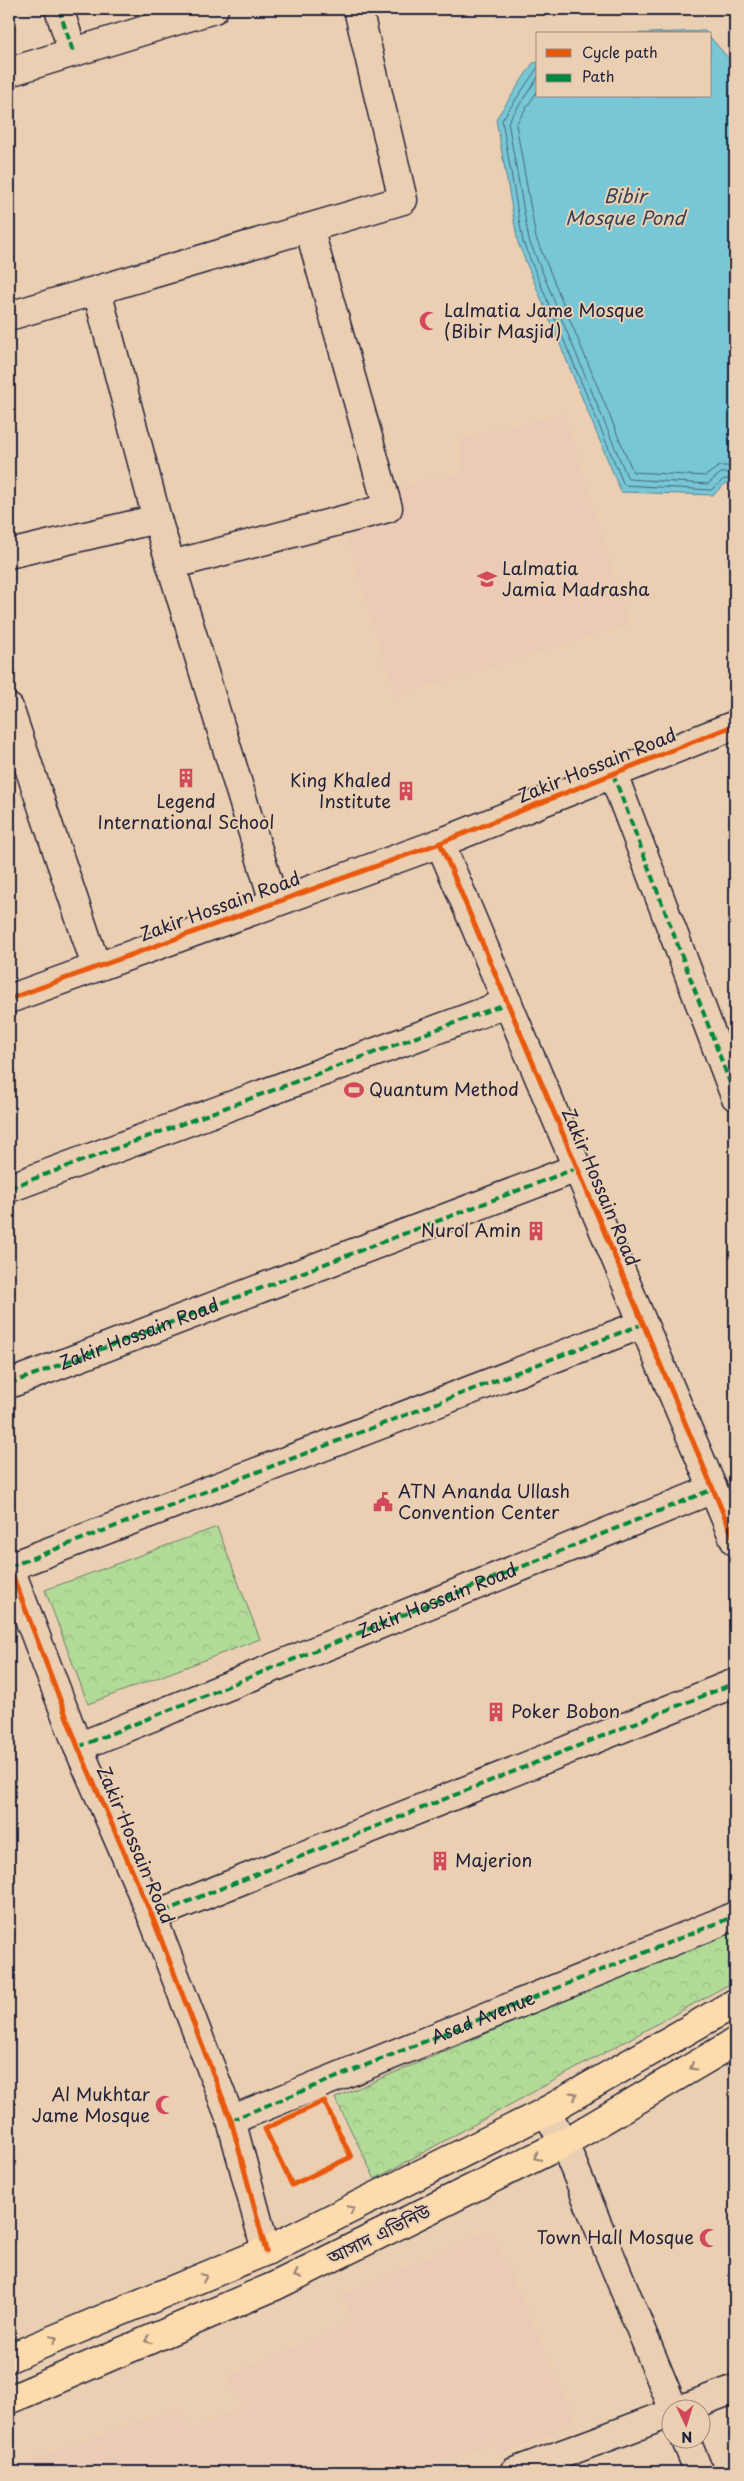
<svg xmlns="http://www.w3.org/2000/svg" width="744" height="2481" font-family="'Playpen Sans','Noto Sans Bengali',sans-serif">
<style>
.built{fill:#ebcab6}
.forest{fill:url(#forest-crowns);stroke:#6a7e6a}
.water{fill:#78c7d6;stroke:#568598}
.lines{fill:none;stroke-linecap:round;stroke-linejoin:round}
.shore{stroke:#446479;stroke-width:1}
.minor-casing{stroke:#22223b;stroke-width:31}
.major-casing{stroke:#22223b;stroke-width:31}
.minor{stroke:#ebcfb2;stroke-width:28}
.major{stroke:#fedbac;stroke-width:28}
.quiet{stroke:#00873e;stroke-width:4;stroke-dasharray:8 4;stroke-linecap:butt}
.cycleway-casing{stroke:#ebcfb2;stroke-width:8}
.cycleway{stroke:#e8590c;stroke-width:5}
.oneway{stroke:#907e74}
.labels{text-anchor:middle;stroke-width:4;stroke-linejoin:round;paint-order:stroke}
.poi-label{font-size:18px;fill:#22223b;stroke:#ebcfb2;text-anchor:start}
.street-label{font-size:18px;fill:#22223b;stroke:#ebcfb2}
.water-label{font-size:19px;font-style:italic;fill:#33435a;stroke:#ebcfb2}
</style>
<defs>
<pattern id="forest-crowns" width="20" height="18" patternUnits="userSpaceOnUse" patternTransform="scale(1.25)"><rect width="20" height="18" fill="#b2db98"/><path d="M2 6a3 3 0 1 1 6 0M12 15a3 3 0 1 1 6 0" fill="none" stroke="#99bc84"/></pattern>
</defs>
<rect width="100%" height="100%" fill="#ebcfb2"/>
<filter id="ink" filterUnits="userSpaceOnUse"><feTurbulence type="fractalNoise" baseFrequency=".02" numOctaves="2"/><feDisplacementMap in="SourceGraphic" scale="10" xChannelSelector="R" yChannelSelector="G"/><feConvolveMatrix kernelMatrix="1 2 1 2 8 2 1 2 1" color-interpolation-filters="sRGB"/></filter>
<g filter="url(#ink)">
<g class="built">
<path d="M565,414L628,625L395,696L346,533L409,484L465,473L458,439Z"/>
<path d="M491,2230L576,2422L499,2456L492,2442L417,2472H13L10,2468L181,2407L191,2430L243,2407L229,2376L354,2321L342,2295Z"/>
</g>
<g class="forest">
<path d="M217,1527L260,1639L88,1704L45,1590Z"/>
<path d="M735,1928V1981L375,2179L335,2098Z"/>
</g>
<g class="water">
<path d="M705,31L707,34H623Z"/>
<path d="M710,37L735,66V485L726,483L713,495L621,492L518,243L496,119L533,63L538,62V96H710Z"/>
</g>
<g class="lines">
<g class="shore">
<path d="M538,67L502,120L523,242L624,485L711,490L724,479L735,480"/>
<path d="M538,77L508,122L529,240L628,479L708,484L721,473H735"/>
<path d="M538,90L516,124L536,238L633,472L705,476L720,466H735"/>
</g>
<defs>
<g id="minor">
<path d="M59,9L73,52"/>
<path d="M9,72L214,9"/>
<path d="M97,291L157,519L274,902"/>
<path d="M9,316L403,200L358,9"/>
<path d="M9,554L157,519"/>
<path d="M171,565L388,508L309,228"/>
<path d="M9,708L96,966"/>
<path d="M613,774L735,1096"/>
<path d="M440,843L735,1541"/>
<path d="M9,999L440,843L735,725"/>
<path d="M9,1188L508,1003"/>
<path d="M9,1384L577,1168"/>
<path d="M9,1566L78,1747L152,1916L231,2120L266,2251"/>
<path d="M9,1567L643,1324"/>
<path id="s1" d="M78,1747L713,1489"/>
<path d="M152,1916L735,1683"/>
<path d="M546,2111L564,2143L673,2408"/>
<path id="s2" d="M231,2120L735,1916"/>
<path d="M684,2408L735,2389"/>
<path d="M685,2438L699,2472"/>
<path d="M514,2472L672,2413"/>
</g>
<g id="major">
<path d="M9,2358L266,2251L543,2113L735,2003"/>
<path d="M9,2400L275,2286L564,2143L735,2042"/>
</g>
</defs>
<use href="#minor" class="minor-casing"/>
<use href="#major" class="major-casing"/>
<use href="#minor" class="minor"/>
<use href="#major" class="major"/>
<g class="quiet">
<path d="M59,9L73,52"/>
<path d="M613,774L735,1096"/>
<path d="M9,1188L508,1003"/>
<path id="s3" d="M9,1384L577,1168"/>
<path d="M9,1567L643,1324"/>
<path d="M78,1747L713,1489"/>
<path d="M152,1916L735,1683"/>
<path d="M231,2120L735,1916"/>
</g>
<defs>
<g id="cycleway">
<path d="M440,843L735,1541"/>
<path d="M9,999L440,843L735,725"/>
<path d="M9,1566L78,1747L152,1916L231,2120L266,2251"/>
<path d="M324,2101L351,2157L292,2185L265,2129Z"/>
</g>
</defs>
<use href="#cycleway" class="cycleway-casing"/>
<use href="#cycleway" class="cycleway"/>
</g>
<defs><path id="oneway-chevron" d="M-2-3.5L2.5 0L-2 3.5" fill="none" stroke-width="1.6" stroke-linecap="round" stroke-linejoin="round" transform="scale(1.25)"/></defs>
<g class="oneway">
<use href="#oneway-chevron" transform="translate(693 2067) rotate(149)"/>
<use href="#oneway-chevron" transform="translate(574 2095) rotate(-30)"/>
<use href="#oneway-chevron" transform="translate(537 2157) rotate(154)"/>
<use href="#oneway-chevron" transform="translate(351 2209) rotate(-27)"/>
<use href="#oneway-chevron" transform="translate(297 2275) rotate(154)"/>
<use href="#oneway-chevron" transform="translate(204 2277) rotate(-23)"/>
<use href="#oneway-chevron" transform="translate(54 2339) rotate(-23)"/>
<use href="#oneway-chevron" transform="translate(148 2340) rotate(157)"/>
</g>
</g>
<defs>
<symbol id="mosque-bare" viewBox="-9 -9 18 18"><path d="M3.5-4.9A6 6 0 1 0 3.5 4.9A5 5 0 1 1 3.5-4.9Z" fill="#d1495b" stroke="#ebcfb2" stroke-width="2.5" paint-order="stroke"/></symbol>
<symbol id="school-bare" viewBox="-9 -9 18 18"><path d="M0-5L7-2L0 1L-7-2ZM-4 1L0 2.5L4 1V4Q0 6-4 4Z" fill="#d1495b" stroke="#ebcfb2" stroke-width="2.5" paint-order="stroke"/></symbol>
<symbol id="building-bare" viewBox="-9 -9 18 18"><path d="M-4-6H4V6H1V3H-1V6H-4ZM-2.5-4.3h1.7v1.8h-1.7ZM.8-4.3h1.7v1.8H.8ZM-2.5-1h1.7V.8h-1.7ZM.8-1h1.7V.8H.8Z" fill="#d1495b" stroke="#ebcfb2" stroke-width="2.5" paint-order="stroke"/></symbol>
<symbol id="stadium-bare" viewBox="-9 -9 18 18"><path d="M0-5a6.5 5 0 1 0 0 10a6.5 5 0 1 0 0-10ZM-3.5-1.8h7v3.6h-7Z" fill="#d1495b" stroke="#ebcfb2" stroke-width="2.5" paint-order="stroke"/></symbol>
<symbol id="civic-bare" viewBox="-9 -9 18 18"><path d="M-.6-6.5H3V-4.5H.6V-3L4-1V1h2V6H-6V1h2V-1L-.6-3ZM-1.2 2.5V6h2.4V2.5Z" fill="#d1495b" stroke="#ebcfb2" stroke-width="2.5" paint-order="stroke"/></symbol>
</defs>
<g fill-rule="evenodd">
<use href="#mosque-bare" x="415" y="307" width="28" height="28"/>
<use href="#school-bare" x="473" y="565" width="28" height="28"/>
<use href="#building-bare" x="172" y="764" width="28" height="28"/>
<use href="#building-bare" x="392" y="777" width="28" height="28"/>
<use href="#stadium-bare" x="340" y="1076" width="28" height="28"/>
<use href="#building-bare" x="522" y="1217" width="28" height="28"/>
<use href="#civic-bare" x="369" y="1488" width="28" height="28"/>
<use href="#building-bare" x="482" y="1698" width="28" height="28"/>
<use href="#building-bare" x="426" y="1847" width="28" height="28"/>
<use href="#mosque-bare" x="151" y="2091" width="28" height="28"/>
<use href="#mosque-bare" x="695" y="2224" width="28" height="28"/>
</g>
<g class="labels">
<g class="poi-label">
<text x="444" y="317">Lalmatia Jame Mosque<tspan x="444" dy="21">(Bibir Masjid)</tspan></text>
<text x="502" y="575">Lalmatia<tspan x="502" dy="21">Jamia Madrasha</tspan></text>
<text x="391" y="787" text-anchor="end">King Khaled<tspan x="391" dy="21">Institute</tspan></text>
<text x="186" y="808" text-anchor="middle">Legend<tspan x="186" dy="21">International School</tspan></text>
<text x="369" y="1096">Quantum Method</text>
<text x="521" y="1237" text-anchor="end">Nurol Amin</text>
<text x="398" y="1498">ATN Ananda Ullash<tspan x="398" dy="21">Convention Center</tspan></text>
<text x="511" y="1718">Poker Bobon</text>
<text x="455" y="1867">Majerion</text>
<text x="150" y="2101" text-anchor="end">Al Mukhtar<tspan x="150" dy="21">Jame Mosque</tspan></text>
<text x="694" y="2244" text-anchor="end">Town Hall Mosque</text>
</g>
<g class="street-label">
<text transform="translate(597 766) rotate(-22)" y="6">Zakir Hossain Road</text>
<text transform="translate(220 907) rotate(-20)" y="6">Zakir Hossain Road</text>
<text transform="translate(600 1187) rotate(67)" y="6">Zakir Hossain Road</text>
<text dy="6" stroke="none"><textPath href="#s3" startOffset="139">Zakir Hossain Road</textPath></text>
<text dy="6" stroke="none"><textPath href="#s1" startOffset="388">Zakir Hossain Road</textPath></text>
<text transform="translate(135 1845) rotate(67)" y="6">Zakir Hossain Road</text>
<text dy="6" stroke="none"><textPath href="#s2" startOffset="272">Asad Avenue</textPath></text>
<text transform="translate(379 2235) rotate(-26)" y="6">আসাদ এভিনিউ</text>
</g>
<g class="water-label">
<text x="625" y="203">Bibir<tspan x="625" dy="22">Mosque Pond</tspan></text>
</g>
</g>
<rect width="744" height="2481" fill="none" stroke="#ebcfb2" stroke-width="30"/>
<rect x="15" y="15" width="714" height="2451" fill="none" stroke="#22223b" stroke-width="2" filter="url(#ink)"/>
<rect x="536" y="32" width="175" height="65" fill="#ebcfb2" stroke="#9b8a82"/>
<rect x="546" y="49" width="25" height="8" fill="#e8590c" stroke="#9b8a82"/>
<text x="582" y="58" font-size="15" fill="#22223b">Cycle path</text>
<rect x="546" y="74" width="25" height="8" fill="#00873e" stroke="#9b8a82"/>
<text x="582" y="82" font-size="15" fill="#22223b">Path</text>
<g transform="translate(686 2424) rotate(176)"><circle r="24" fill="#ebcfb2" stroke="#9b8a82"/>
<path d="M0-4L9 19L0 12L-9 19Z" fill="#d1495b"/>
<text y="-8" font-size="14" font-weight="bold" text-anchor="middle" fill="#22223b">N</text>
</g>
</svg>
